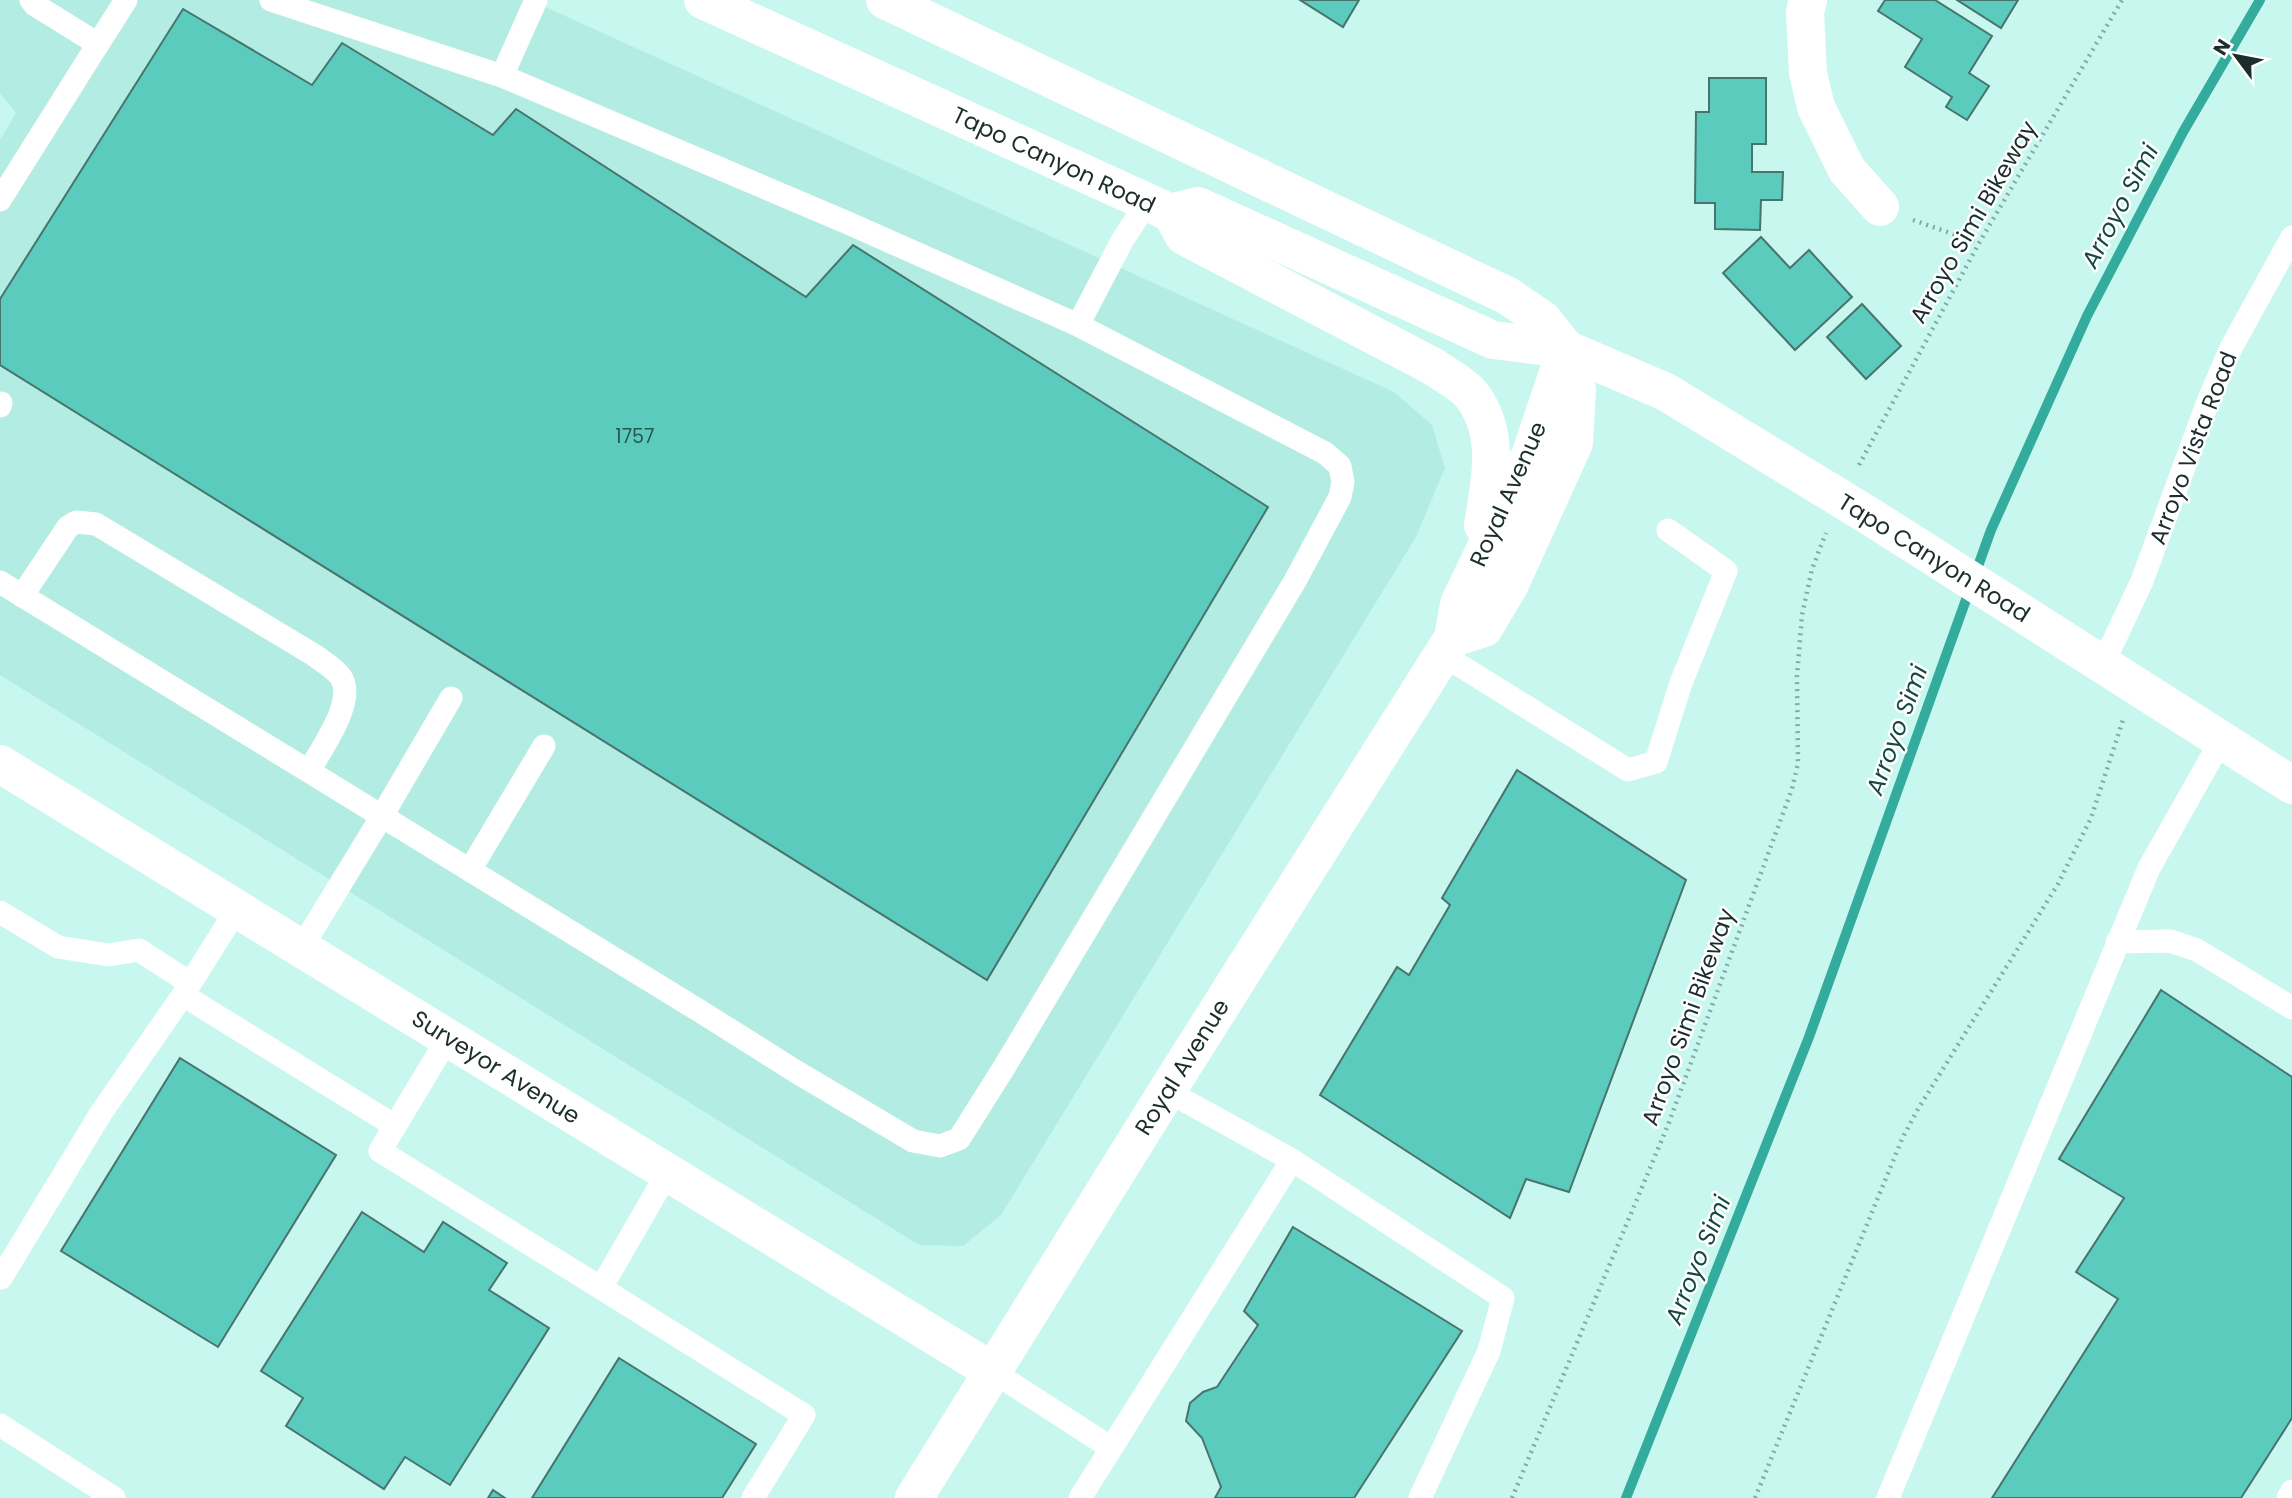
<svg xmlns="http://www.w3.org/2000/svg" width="2292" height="1498" font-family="Poppins,sans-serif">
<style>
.built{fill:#b3ece3}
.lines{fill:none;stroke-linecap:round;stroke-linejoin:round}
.stream{stroke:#33ab9d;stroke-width:10}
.building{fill:#5acbbc;stroke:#48746d;stroke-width:2}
.path{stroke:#86aaa4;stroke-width:4.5;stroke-dasharray:2 5;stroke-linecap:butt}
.service{stroke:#fff;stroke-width:23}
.minor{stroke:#fff;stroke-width:38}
.tertiary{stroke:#fff;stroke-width:38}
.secondary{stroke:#fff;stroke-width:38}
.labels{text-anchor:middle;stroke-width:5;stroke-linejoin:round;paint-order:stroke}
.number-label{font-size:19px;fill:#2c5550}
.street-label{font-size:23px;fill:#1c2e2c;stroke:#fff}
.water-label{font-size:24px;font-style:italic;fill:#164842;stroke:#fff}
</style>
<rect width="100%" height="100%" fill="#c8f7ef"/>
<path class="built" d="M0,0H530L1394,392L1432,425L1445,468L1416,537L1001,1215L963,1246L919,1245L0,675V140L16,113L0,93Z"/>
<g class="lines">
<path class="stream" d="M1626,1498L1809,1037L1991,530L2087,316L2183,132L2260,0"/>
</g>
<g class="building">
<path d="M1300,0H1359L1343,27Z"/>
<path d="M1885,0H1935L1992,36L1969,73L1989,86L1967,120L1946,107L1952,97L1905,67L1922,39L1878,11Z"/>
<path d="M1957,0H2018L2001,28Z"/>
<path d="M183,9L312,85L342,43L493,135L516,109L806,297L853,245L1268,507L987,980L0,365V299Z"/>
<path d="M1709,78H1766V144H1752V172H1783L1782,200H1761L1760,230L1715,229V203H1695L1696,112H1709Z"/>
<path d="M1761,237L1790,268L1809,250L1852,297L1795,350L1723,273Z"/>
<path d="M1862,304L1901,346L1866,379L1827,337Z"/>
<path d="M1517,770L1686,880L1569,1192L1526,1179L1510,1218L1320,1095L1397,967L1409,975L1450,905L1442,898Z"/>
<path d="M2161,990L2292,1077V1418L2241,1498H1992L2118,1299L2076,1272L2124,1198L2059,1159Z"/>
<path d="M180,1058L336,1155L218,1347L61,1251Z"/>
<path d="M362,1212L424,1252L443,1222L507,1263L489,1290L549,1328L450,1485L405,1457L384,1489L286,1426L303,1398L261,1371Z"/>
<path d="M1293,1227L1462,1331L1354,1498H1215L1221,1487L1202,1438L1186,1421L1190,1403L1203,1392L1217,1387L1258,1325L1244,1311Z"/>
<path d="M619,1358L756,1444L722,1498H532Z"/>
<path d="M493,1490L505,1498H488Z"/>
</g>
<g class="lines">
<g class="path">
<path d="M1913,220L1979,243"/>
<path d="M1859,465L1979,243L2122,0"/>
<path d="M1512,1498L1668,1125L1792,789L1798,763L1797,676L1802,615L1812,569L1826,533"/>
<path d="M1755,1498L1902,1139L1918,1109L2058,884L2091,818L2123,720"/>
</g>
<g class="service">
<path d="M98,44L126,0"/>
<path d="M502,76L536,0"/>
<path d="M0,200L98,44L35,5L31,0"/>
<path d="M1078,325L1122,241L1147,202"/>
<path d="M0,406L1,403"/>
<path d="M0,582L703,1013L795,1071L913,1141L940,1146L959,1139L1005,1066L1295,581L1340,497L1343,482L1340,466L1325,453L1078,325L848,223L502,76L271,0"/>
<path d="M22,596L68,527L76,522L96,524L314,655C322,661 334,668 340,676C358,699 321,749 309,771"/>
<path d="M1443,655L1628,770L1656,762L1681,683L1726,571L1668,530"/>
<path d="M2103,664L2142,581L2209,399L2231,348L2292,237"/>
<path d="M470,870L544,746"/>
<path d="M237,909L183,995L395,1126"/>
<path d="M0,912L58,947L109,955L139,950L190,983"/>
<path d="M2117,942L2170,941L2197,950L2292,1008"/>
<path d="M302,947L382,816L451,698"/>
<path d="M448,1038L380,1151L601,1288"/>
<path d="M1167,1091L1292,1160"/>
<path d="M668,1172L601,1288L804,1415L753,1498"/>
<path d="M1,1278L101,1113L183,995"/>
<path d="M992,1371L1111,1448"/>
<path d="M0,1425L114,1498"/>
<path d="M1080,1498L1292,1160L1503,1298L1489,1351L1420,1498"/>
<path d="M1888,1498L2149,868L2222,739"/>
<path d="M2288,1498L2292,1491"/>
</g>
<g class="minor">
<path d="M1808,0L1805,12L1808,73L1816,107L1847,170L1880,207"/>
<path d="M0,764L992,1371"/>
</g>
<path class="tertiary" d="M1566,349L1666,392L1871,517L2292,785"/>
<g class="secondary">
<path d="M703,0L1171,213L1198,206L1493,340L1566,349"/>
<path d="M885,0L1508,296L1543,320L1566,349L1577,389L1574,443L1510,584L1484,628L1453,638"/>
<path d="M1171,213L1184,236L1434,367C1445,375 1461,383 1470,393C1502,432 1490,481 1483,525"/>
<path d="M914,1498L1167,1091L1453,638L1459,604L1531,453L1566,349"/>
</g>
</g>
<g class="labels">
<g class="number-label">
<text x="635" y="443">1757</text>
</g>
<g class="street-label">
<text transform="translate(1054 160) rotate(25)" y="8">Tapo Canyon Road</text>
<text transform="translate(1973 222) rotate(-60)" y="8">Arroyo Simi Bikeway</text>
<text transform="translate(2193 448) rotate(-69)" y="8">Arroyo Vista Road</text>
<text transform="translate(1508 494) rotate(-66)" y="8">Royal Avenue</text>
<text transform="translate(1934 558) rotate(32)" y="8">Tapo Canyon Road</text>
<text transform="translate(1688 1017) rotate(-70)" y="8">Arroyo Simi Bikeway</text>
<text transform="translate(496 1067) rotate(32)" y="8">Surveyor Avenue</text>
<text transform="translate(1182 1067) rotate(-58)" y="8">Royal Avenue</text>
</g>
<g class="water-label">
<text transform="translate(2120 206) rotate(-62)" y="8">Arroyo Simi</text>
<text transform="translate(1897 730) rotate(-70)" y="8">Arroyo Simi</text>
<text transform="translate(1698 1260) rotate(-68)" y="8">Arroyo Simi</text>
</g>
</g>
<g transform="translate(2236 56) rotate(302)" stroke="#ffffff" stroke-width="5" paint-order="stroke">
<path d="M0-5L12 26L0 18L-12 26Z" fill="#1c2e2c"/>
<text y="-10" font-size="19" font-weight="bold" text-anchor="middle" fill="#1c2e2c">N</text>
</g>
</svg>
